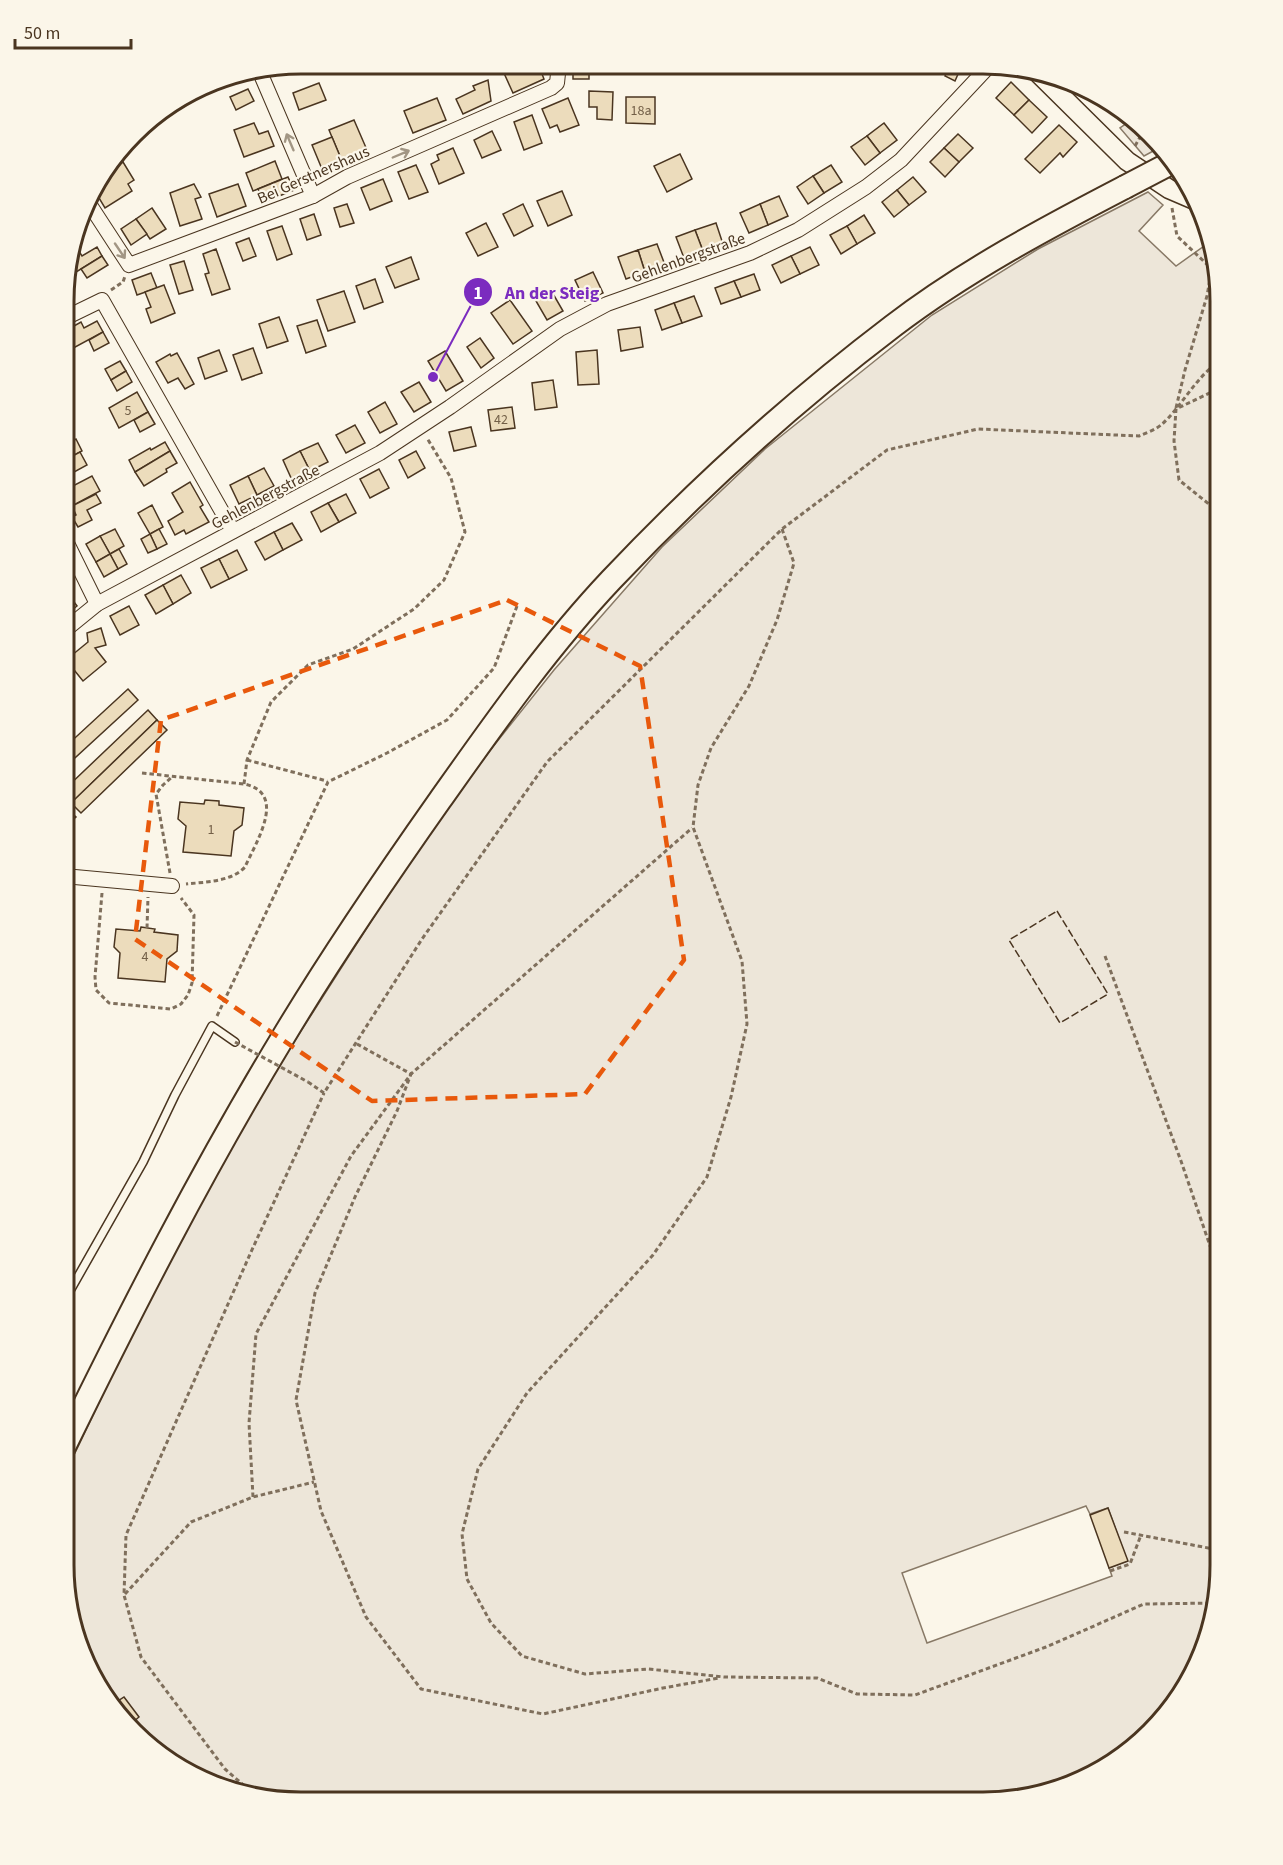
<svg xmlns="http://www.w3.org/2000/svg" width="1283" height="1865" font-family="'Source Sans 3',sans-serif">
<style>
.green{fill:#ede6d9;stroke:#887966;stroke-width:1.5;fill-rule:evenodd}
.building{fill:#ecdcbc;stroke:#4a3520;stroke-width:1.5}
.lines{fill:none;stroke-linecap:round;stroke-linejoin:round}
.service-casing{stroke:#4a3520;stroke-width:10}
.minor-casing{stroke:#4a3520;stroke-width:16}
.tertiary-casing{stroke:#4a3520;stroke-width:21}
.trunk-casing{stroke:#4a3520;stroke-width:26}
.path{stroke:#7f6f5c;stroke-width:3;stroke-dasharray:4.5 3;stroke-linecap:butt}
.service{stroke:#fbf6e9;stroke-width:7}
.minor{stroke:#fbf6e9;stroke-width:14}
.tertiary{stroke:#fbf6e9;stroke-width:18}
.trunk{stroke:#fbf6e9;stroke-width:22}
.trunk-bridge-casing{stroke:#4a3520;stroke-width:26;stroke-linecap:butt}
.path-bridge{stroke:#7f6f5c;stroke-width:3;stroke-dasharray:4.5 3;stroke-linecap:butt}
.trunk-bridge{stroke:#fbf6e9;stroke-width:22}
.fence{stroke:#4a3520;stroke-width:1.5;stroke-dasharray:8 3;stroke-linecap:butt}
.oneway{stroke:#a29684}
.marked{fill:none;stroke:#e8590c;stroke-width:4.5;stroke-dasharray:12 8;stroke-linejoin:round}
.labels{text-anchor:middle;stroke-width:4.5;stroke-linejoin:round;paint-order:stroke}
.number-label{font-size:14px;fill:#725f47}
.street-label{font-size:16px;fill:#4a3520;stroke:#fbf6e9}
.rim{fill:none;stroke:#4a3520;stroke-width:3}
.leader{fill:none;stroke:#7b2cbf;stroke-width:2}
.callout-dot{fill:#7b2cbf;stroke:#fbf6e9;stroke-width:2}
.mark-label{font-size:18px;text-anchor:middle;font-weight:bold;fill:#fff}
.callout-label{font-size:18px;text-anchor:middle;font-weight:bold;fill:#7b2cbf;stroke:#fbf6e9;stroke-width:4.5;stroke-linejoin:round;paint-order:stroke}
</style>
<rect width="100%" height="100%" fill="#fbf6e9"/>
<g class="green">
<path d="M1133,119L1157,149L1144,156L1120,128Z"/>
<path d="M1148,192L1163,205L1139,231L1176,266L1207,244L1220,300L1219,1580L1207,1641L1180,1697L1139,1743L1087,1778L983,1802L270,1800L210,1784L156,1753L87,1669L63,1564V1478L141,1315L231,1148L271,1078L414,854L488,753L554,670L662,547L765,449L932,315L1038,249ZM1086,1506L1090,1514L1108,1508L1127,1561L1109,1568L1112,1576L927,1643L902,1573Z"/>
</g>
<g class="building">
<path d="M521,64L523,70L538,64L544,79L513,93L503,71Z"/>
<rect x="573" y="64" width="16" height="15"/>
<path d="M929,65H962L955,81L945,76L946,74L929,66Z"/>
<path d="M488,80L491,101L463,114L456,99L475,90L473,86Z"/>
<path d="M1011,82L1029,100L1014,115L996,98Z"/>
<path d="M319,83L326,100L299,110L293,93Z"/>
<path d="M248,89L254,101L236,110L230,97Z"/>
<path d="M589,91L613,92L612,120L597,119V107H589Z"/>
<path d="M1096,94L1119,108L1113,115L1093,99Z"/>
<path d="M626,97H655V124L626,123Z"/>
<path d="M437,98L446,120L413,133L404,111Z"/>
<path d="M568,98L579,125L560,132L557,125L550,128L542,109Z"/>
<path d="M1029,100L1047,117L1032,133L1014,115Z"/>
<path d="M532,115L542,143L524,150L514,122Z"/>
<path d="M354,120L367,150L342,161L329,130Z"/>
<path d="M254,123L259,134L268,131L274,146L244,157L234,130Z"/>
<path d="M884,123L897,140L880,153L867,136Z"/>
<path d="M1059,125L1077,142L1063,157L1060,153L1040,173L1025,159Z"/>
<path d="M492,131L501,150L482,158L474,140Z"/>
<path d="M958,134L973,148L959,162L944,148Z"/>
<path d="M867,136L880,153L865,165L851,147Z"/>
<path d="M332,137L342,161L322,169L312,145Z"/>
<path d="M453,148L464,173L439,184L431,164L439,160L437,155Z"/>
<path d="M944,148L959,162L945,177L930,162Z"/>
<path d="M680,154L692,179L667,192L654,166Z"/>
<path d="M275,161L282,179L253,191L246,173Z"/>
<path d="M123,162L134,180L128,184L132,191L105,208L93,188L94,185L106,177L104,174Z"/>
<path d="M416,165L428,192L409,199L398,172Z"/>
<path d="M831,165L842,182L824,193L813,176Z"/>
<path d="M813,176L824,193L808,204L797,187Z"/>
<path d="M288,177L294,190L264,202L258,189Z"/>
<path d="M913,177L926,192L909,205L897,190Z"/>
<path d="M383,179L392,201L370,210L361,188Z"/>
<path d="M194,184L201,197L195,199L202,219L180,226L170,193Z"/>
<path d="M238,184L246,206L217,217L209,194Z"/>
<path d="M897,190L909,205L894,217L882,202Z"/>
<path d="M562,191L572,215L548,226L537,201Z"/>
<path d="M779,196L788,216L768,225L760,204Z"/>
<path d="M347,204L354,223L340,227L334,208Z"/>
<path d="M523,204L533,226L514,236L503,214Z"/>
<path d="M760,204L768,225L749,233L740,213Z"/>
<path d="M152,208L166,229L150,239L136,219Z"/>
<path d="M314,214L321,235L307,240L300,219Z"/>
<path d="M864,215L875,233L857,244L847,226Z"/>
<path d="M136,219L147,234L131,245L121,229Z"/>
<path d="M486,223L498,247L478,256L466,233Z"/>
<path d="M716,223L723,244L703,251L695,230Z"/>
<path d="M282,226L292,254L277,260L267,231Z"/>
<path d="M847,226L857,244L841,254L830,235Z"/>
<path d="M695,230L703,251L684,258L676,237Z"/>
<path d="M249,238L256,256L243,261L236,243Z"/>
<path d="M657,244L665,265L645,272L638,250Z"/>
<path d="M75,245L82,256L97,247L102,256L73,274L67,264L73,246Z"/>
<path d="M810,247L819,265L800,274L791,256Z"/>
<path d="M216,249L230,289L212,295L205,274L209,273L203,254Z"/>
<path d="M638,250L645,272L626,279L618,257Z"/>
<path d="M102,256L108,265L87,278L81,269Z"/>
<path d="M791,256L800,274L781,283L772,265Z"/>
<path d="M411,257L419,279L395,288L386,267Z"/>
<path d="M184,261L193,290L179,294L170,265Z"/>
<path d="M593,272L603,293L585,301L575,280Z"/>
<path d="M151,273L157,288L137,295L132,280Z"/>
<path d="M754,274L760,290L741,297L734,281Z"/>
<path d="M375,279L383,302L364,309L356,286Z"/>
<path d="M734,281L741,297L721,304L715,288Z"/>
<path d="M164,285L175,313L151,323L146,309L151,307L145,292Z"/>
<path d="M344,291L355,322L328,331L317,300Z"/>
<path d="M552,292L563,311L547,320L536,301Z"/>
<path d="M694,296L702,316L682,323L674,303Z"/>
<path d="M510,300L532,331L513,344L491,313Z"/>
<path d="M674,303L682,323L662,330L655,310Z"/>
<path d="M279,317L288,341L267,348L259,324Z"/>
<path d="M317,320L326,346L306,353L297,326Z"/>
<path d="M97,321L103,332L66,352L65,331L81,322L84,328Z"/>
<path d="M640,327L643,347L621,351L618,330Z"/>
<path d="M103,332L109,343L94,351L89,340Z"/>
<path d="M480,338L494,358L481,368L467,347Z"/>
<path d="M253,348L262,373L242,380L233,355Z"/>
<path d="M219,350L227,371L205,379L198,358Z"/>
<path d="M597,350L599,384L578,385L576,352Z"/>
<path d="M445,351L463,381L446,391L428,361Z"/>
<path d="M177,353L194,384L185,389L178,378L168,383L156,362L170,354L171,356Z"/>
<path d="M120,361L126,371L111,380L105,369Z"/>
<path d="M126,371L132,382L117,391L111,380Z"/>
<path d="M553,380L557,407L535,410L532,383Z"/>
<path d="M419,382L431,402L414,412L401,392Z"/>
<path d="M137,392L148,412L119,428L109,408Z"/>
<path d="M385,402L397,424L380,433L368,412Z"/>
<path d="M512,407L515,428L491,431L488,410Z"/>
<path d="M148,412L155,424L140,432L134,420Z"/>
<path d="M355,425L365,443L346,453L336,435Z"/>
<path d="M471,427L476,446L454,451L449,432Z"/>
<path d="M76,439L82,451L65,460V445Z"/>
<path d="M165,442L170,451L135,472L129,460L150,448L151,450Z"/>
<path d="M318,443L328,462L310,471L300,451Z"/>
<path d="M170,451L177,463L166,469L167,472L144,486L135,472Z"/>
<path d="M300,451L310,471L292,480L283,460Z"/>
<path d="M416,451L425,468L408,478L399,460Z"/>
<path d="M80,452L87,465L65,477V460Z"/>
<path d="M264,468L274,486L257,495L248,476Z"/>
<path d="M379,469L389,488L370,498L360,479Z"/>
<path d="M92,476L100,491L72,506L65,490Z"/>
<path d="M248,476L257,495L239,504L230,485Z"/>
<path d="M190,482L203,505L200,507L209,522L186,534L184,530L175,535L168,521L183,512L172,493Z"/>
<path d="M96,494L101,503L87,510L92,520L78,527L72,517L76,515L72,506Z"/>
<path d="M346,494L356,513L339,522L328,503Z"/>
<path d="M328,503L339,522L321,532L311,512Z"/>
<path d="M152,505L163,527L150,534L138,513Z"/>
<path d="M292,523L302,540L283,550L274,532Z"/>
<path d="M115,529L124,546L110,554L100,536Z"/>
<path d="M159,529L167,544L157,549L150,534Z"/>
<path d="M274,532L283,550L265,560L255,542Z"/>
<path d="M150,534L157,549L148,553L141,539Z"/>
<path d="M100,536L110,554L96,562L86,544Z"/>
<path d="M119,549L127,564L118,569L110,554Z"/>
<path d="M237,550L247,570L229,579L219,559Z"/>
<path d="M110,554L118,569L104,577L96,562Z"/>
<path d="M219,559L229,579L211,588L201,568Z"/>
<path d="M181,575L191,593L173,604L163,585Z"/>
<path d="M163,585L173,604L156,614L145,595Z"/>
<path d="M65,590L77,606L65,616Z"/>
<path d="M129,606L139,625L120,635L110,616Z"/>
<path d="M101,628L106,645L95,648L106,662L83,681L66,660L88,642L87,633Z"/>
<path d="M128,689L138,700L64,768V748Z"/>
<path d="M148,710L157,720L64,810V790Z"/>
<path d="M157,720L167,730L81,813L71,803Z"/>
<path d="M205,800L219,801V805L244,808L242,825L234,831L231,856L183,852L186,826L178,819L180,802L204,804Z"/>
<path d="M66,808L76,817L69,823L64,818V810Z"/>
<path d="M141,927L155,929L154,932L178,935L177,951L167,959L165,982L118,978L120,953L114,947L116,929L140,931Z"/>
<path d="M1108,1508L1128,1561L1109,1568L1090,1515Z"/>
<path d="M124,1697L139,1717L132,1723L115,1703Z"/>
</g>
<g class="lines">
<defs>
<path id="service" d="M63,1303L143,1162L175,1095L212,1026L235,1042"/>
<g id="minor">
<path d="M259,70L313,196"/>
<path d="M88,202L129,265L313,196L347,177L551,88L557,83L559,64"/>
<path d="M65,318L102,300L233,531"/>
<path d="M65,539L97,604"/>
<path d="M65,630L97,604L380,453L450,407L560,329L607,304L750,253L798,230L866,187L901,160L990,65"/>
<path d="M64,876L172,886"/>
</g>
<path id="tertiary" d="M1036,71L1127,161L1169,189L1197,201"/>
<path id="trunk" d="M63,1449C131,1310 202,1171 282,1039C331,957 385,878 440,800C494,724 547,648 611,580C698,488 793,402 893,326C965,271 1046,228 1125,187"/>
</defs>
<use href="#service" class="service-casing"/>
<use href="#minor" class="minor-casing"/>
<use href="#tertiary" class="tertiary-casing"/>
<use href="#trunk" class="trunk-casing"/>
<g class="path">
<path d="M1135,146L1143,132"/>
<path d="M1172,208L1177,236L1212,269"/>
<path d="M111,290L123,282L125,276"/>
<path d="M1176,408L1185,370L1207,296L1212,268"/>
<path d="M1220,513L1179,480L1174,441L1176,409L1220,388"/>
<path d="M782,529L794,563L777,620L749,686L711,748L698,785L693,827L742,961L747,1024L731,1097L707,1177L653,1255L527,1393L478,1469L462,1534L467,1579L491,1623L522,1656L585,1674L648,1669L724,1677L817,1678L857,1694L915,1695L1046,1647L1144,1604L1215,1603"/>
<path d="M247,760L327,781"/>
<path d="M142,773L244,784C288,793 256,842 245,867C231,882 205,882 186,884"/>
<path d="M244,784L247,760L271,702L308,665L353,649L414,609L444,580L465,532L451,478L427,438"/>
<path d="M170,873L156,794L163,785L173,776"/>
<path d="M102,893L95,977L96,990L109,1003L171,1009L181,1004L188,995L192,983L194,915L181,898"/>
<path d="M64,923L68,889"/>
<path d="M147,928L148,897"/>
<path d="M1105,956L1181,1161L1220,1275"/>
<path d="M217,1016L328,782L387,753L447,720L494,668L517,606"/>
<path d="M357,1044L411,1074L397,1111L355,1197L315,1293L296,1400L321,1511L366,1617L421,1689L543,1714L663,1688L719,1678"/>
<path d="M308,1082L324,1093L422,939L547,762L782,529L887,450L978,429L1139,436C1146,433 1155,430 1161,425C1181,408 1198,373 1220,362"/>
<path d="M253,1497L249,1423L256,1334L351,1156L411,1074L692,828"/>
<path d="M1124,1532L1219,1550"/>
<path d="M1110,1571L1130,1564L1141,1535"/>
<path d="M125,1594L191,1522L253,1497L314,1482"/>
<path d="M256,1796L225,1769L141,1657L124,1595L126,1535L251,1252L324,1093"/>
</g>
<use href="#service" class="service"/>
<use href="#minor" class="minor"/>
<use href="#tertiary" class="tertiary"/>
<use href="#trunk" class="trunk"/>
<defs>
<path id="trunk-bridge" d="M1125,187L1169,164"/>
</defs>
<use href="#trunk-bridge" class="trunk-bridge-casing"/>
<path class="path-bridge" d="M235,1042L308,1082"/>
<use href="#trunk-bridge" class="trunk-bridge"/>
<path class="fence" d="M1057,911L1108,994L1060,1023L1009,940Z"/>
</g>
<defs><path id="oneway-shaft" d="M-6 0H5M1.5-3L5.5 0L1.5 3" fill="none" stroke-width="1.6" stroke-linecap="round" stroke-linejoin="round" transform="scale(1.5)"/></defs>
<g class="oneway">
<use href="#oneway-shaft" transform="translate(290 142) rotate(-113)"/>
<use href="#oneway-shaft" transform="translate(401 154) rotate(-23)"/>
<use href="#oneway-shaft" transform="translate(120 251) rotate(56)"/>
</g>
<path class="marked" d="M507,600L640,666L684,960L585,1094L372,1101L135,939L161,720Z"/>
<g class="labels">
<g class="number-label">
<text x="641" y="115">18a</text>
<text x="128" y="415">5</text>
<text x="501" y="424">42</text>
<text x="211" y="834">1</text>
<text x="145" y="961">4</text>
</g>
<g class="street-label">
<text transform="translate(313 174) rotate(-24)" y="6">Bei Gerstnershaus</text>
<text transform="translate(688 257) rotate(-20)" y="6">Gehlenbergstraße</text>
<text transform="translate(265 496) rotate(-28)" y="6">Gehlenbergstraße</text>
</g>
</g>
<path d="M0 0H1283V1865H0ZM301 74H983A227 227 0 0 1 1210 301V1565A227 227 0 0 1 983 1792H301A227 227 0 0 1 74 1565V301A227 227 0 0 1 301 74Z" fill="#fbf6e9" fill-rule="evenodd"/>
<path class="rim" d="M301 74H983A227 227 0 0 1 1210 301V1565A227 227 0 0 1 983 1792H301A227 227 0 0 1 74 1565V301A227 227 0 0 1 301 74Z"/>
<path class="leader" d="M433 377L478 292"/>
<g class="callout-dot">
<circle cx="433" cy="377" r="6"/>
<circle cx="478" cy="292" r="15"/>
</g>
<g class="mark-label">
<text x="478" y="299">1</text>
</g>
<g class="callout-label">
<text x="552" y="299">An der Steig</text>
</g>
<path d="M15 39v9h116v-9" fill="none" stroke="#4a3520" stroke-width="3"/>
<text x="24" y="39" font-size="18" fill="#4a3520" stroke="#fbf6e9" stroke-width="4.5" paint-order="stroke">50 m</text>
</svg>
